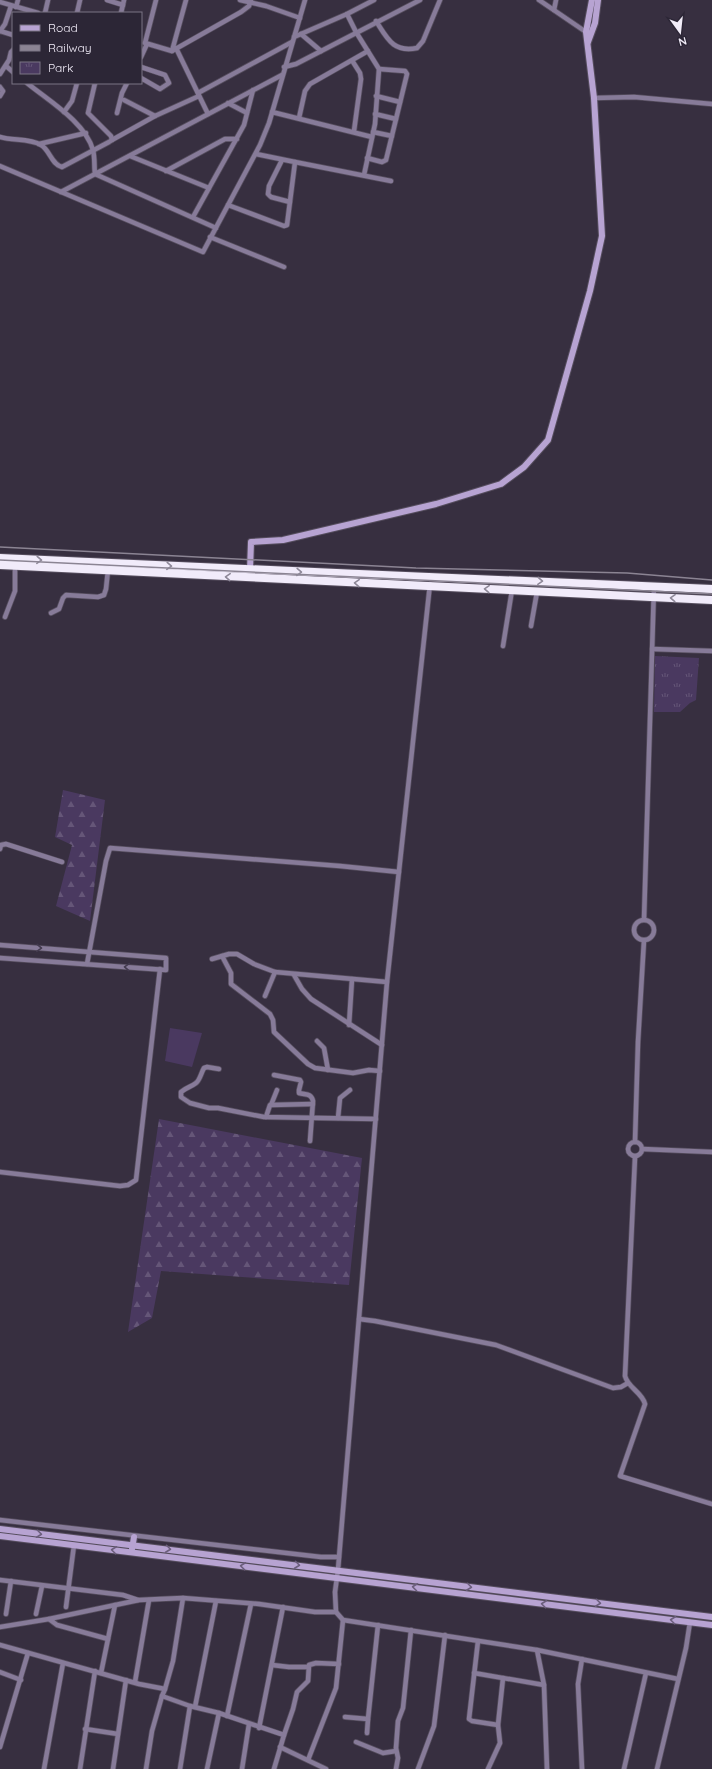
<svg xmlns="http://www.w3.org/2000/svg" width="712" height="1769" font-family="Quicksand,sans-serif">
<style>
.forest{fill:url(#forest-firs)}
.park{fill:url(#park-tufts)}
.pitch{fill:#4a3960}
.lines{fill:none;stroke-linecap:round;stroke-linejoin:round}
.street-casing{stroke:#554d5d;stroke-width:6}
.secondary-casing{stroke:#554d5d;stroke-width:8}
.highway-casing{stroke:#554d5d;stroke-width:10}
.street{stroke:#877b99;stroke-width:4.5}
.secondary{stroke:#b7a3d2;stroke-width:6}
.highway{stroke:#f1ebfa;stroke-width:8}
.rail{stroke:#8b8493;stroke-width:1.5}
.oneway{stroke:#8e8898}
.oneway2{stroke:#433b4f}
.oneway3{stroke:#6b5e7c}
</style>
<defs>
<pattern id="forest-firs" width="22" height="20" patternUnits="userSpaceOnUse"><rect width="22" height="20" fill="#4a3960"/><path d="M5 1l3.5 6h-7zM16 11l3.5 6h-7z" fill="#655678"/></pattern>
<pattern id="park-tufts" width="24" height="20" patternUnits="userSpaceOnUse"><rect width="24" height="20" fill="#4a3960"/><path d="M3 7l-1-3M5 7V3M7 7l1-3M15 17l-1-3M17 17v-4M19 17l1-3" fill="none" stroke="#655678"/></pattern>
</defs>
<rect width="100%" height="100%" fill="#372f40"/>
<g class="forest">
<path d="M63,790L105,800L90,921L56,906L72,845L55,837Z"/>
<path d="M159,1119L362,1158L349,1285L161,1271L152,1318L128,1332Z"/>
</g>
<path class="park" d="M655,656L699,658L696,700L690,703L680,712H654Z"/>
<path class="pitch" d="M170,1028L202,1033L192,1067L165,1061Z"/>
<g class="lines">
<defs>
<g id="street">
<path d="M107,0L123,5"/>
<path d="M156,0L145,43L172,51L241,12L249,6L251,0"/>
<path d="M240,0L266,6L300,18"/>
<path d="M539,0L586,32"/>
<path d="M0,2L38,13"/>
<path d="M16,7L18,0"/>
<path d="M554,10L556,0"/>
<path d="M45,13L48,0"/>
<path d="M77,13L80,0"/>
<path d="M121,13L124,0"/>
<path d="M376,21C387,38 393,53 417,48L423,41L440,0"/>
<path d="M0,31L5,24L11,6"/>
<path d="M0,31L13,35"/>
<path d="M301,34L321,51"/>
<path d="M294,37L347,14"/>
<path d="M176,48L208,114"/>
<path d="M172,51L186,0"/>
<path d="M141,57L147,44"/>
<path d="M353,62L360,73L361,79L354,131"/>
<path d="M6,66L13,72"/>
<path d="M141,67L165,75L169,83L160,89L141,78"/>
<path d="M284,67L296,64L420,0"/>
<path d="M0,74L9,60L11,52L13,50"/>
<path d="M27,83C49,101 85,122 93,150C95,157 94,167 95,174L216,228"/>
<path d="M0,87L3,91L0,96"/>
<path d="M198,93L292,42"/>
<path d="M376,96L400,102"/>
<path d="M594,98L634,97L712,104"/>
<path d="M124,100L155,116L199,96"/>
<path d="M228,103L247,113"/>
<path d="M64,112L72,101L77,83"/>
<path d="M272,112L372,137"/>
<path d="M117,113L122,93L127,83"/>
<path d="M375,114L396,119"/>
<path d="M299,118L305,91L310,84L368,51"/>
<path d="M373,132L392,136"/>
<path d="M0,137C13,141 29,138 41,145C50,150 51,164 62,167L109,142L112,140L111,136L88,113L95,83"/>
<path d="M112,140L155,116"/>
<path d="M39,144L86,133"/>
<path d="M130,156L209,188"/>
<path d="M367,158L382,162L386,160L407,74L405,71L379,69"/>
<path d="M282,160L269,186L268,194L271,197L290,202"/>
<path d="M295,162L391,181"/>
<path d="M0,166L203,252L260,145L269,123L305,0"/>
<path d="M166,171L225,139H237"/>
<path d="M364,175L375,124L379,69L356,32L347,14L374,0"/>
<path d="M61,192L282,75"/>
<path d="M228,205L284,226L287,225L295,162L256,154"/>
<path d="M193,217L244,125L253,90"/>
<path d="M210,237L284,267"/>
<path d="M51,613L59,609L63,598L66,595L98,597L104,595L106,589L108,570"/>
<path d="M5,617L15,591V566"/>
<path d="M531,626L537,592"/>
<path d="M503,646L512,590"/>
<path d="M652,649L712,651"/>
<path d="M0,849L1,845L6,844L62,862"/>
<path d="M644,920L654,586"/>
<circle cx="644" cy="930" r="10"/>
<path d="M0,945L166,958V970L0,958"/>
<path d="M222,956L231,973V984L270,1014L273,1020L274,1032L308,1064L315,1068L353,1073L369,1070L380,1071"/>
<path d="M212,959L229,954H237L254,964L275,972L387,982"/>
<path d="M87,964L106,861L110,848L340,866L399,872"/>
<path d="M294,975L302,989L311,999L382,1045"/>
<path d="M265,996L275,972"/>
<path d="M349,1025L352,979"/>
<path d="M317,1041L324,1048L328,1070"/>
<path d="M219,1069L207,1067L204,1068C201,1073 200,1080 196,1083C191,1087 187,1087 181,1092V1097L190,1103L209,1108H218L264,1117L376,1119"/>
<path d="M274,1075L300,1080L301,1082L299,1090V1093C306,1095 311,1093 313,1101L310,1141"/>
<path d="M271,1105L277,1090"/>
<path d="M266,1117L270,1105L313,1104"/>
<path d="M338,1118L340,1098L350,1090"/>
<circle cx="635" cy="1149" r="7"/>
<path d="M635,1142L638,1042L644,940"/>
<path d="M642,1149L712,1152"/>
<path d="M635,1157L625,1376C628,1388 642,1392 645,1404L620,1476L712,1504"/>
<path d="M0,1172L120,1186L128,1185L136,1180L160,969"/>
<path d="M359,1319L375,1321L496,1345L613,1388L621,1387L628,1383"/>
<path d="M0,1520L321,1557H339"/>
<path d="M0,1580L123,1595L138,1600"/>
<path d="M66,1607L74,1545"/>
<path d="M336,1612L343,1620L537,1650L678,1679"/>
<path d="M6,1614L11,1581"/>
<path d="M36,1614L42,1586"/>
<path d="M0,1627L49,1619"/>
<path d="M108,1639L57,1625L49,1619L139,1600L160,1599L183,1598L259,1604L315,1612H336L335,1592L338,1570L387,982L430,584"/>
<path d="M478,1641L469,1719L472,1721L498,1725"/>
<path d="M0,1645L139,1684L165,1689L162,1696L190,1706L219,1713L284,1735L274,1769"/>
<path d="M537,1650L544,1685L547,1769"/>
<path d="M582,1659L578,1684L582,1769"/>
<path d="M272,1665L289,1667H308"/>
<path d="M0,1672L21,1680"/>
<path d="M101,1673L115,1605"/>
<path d="M474,1673L544,1685"/>
<path d="M135,1682L149,1600"/>
<path d="M165,1689L173,1661L183,1598"/>
<path d="M195,1707L216,1601"/>
<path d="M227,1716L251,1604"/>
<path d="M345,1717L368,1719L378,1625"/>
<path d="M259,1728L283,1607"/>
<path d="M85,1729L118,1734"/>
<path d="M367,1733L368,1719"/>
<path d="M284,1735L293,1709L297,1692L308,1681L309,1665L316,1663L339,1664"/>
<path d="M356,1742L383,1753L396,1751"/>
<path d="M0,1747L28,1653"/>
<path d="M280,1747L326,1769"/>
<path d="M308,1760L336,1688L343,1620"/>
<path d="M44,1769L63,1663"/>
<path d="M80,1769L95,1671"/>
<path d="M113,1769L126,1680"/>
<path d="M146,1769L152,1731L162,1696"/>
<path d="M180,1769L190,1706"/>
<path d="M207,1769L219,1713"/>
<path d="M242,1769L249,1724"/>
<path d="M396,1769L398,1758L396,1748L398,1721L403,1708L411,1630"/>
<path d="M418,1769L434,1726L445,1635"/>
<path d="M488,1769L500,1743L498,1725L503,1678"/>
<path d="M624,1769L646,1673"/>
<path d="M657,1769L686,1648L690,1622"/>
</g>
<g id="secondary">
<path d="M588,42L595,23L598,0"/>
<path d="M250,570L251,542L283,540L436,504L501,484L524,467L548,440L590,291L602,236L594,98L586,32L592,0"/>
<path d="M0,1529L712,1617"/>
<path d="M0,1536L712,1625"/>
<path d="M132,1549L134,1537"/>
</g>
<g id="highway">
<path d="M0,558C237,570 475,578 712,589"/>
<path d="M0,565L712,600"/>
</g>
</defs>
<use href="#street" class="street-casing"/>
<use href="#secondary" class="secondary-casing"/>
<use href="#highway" class="highway-casing"/>
<use href="#street" class="street"/>
<use href="#secondary" class="secondary"/>
<use href="#highway" class="highway"/>
<g class="rail">
<path d="M0,547L416,568L627,573L712,580"/>
<path d="M0,560L712,594"/>
</g>
</g>
<defs><path id="oneway-chevron" d="M-2-3.5L2.5 0L-2 3.5" fill="none" stroke-width="1.6" stroke-linecap="round" stroke-linejoin="round"/></defs>
<g class="oneway">
<use href="#oneway-chevron" transform="translate(39 560) rotate(3)"/>
<use href="#oneway-chevron" transform="translate(169 566) rotate(3)"/>
<use href="#oneway-chevron" transform="translate(299 572) rotate(2)"/>
<use href="#oneway-chevron" transform="translate(228 577) rotate(-177)"/>
<use href="#oneway-chevron" transform="translate(540 581) rotate(3)"/>
<use href="#oneway-chevron" transform="translate(357 583) rotate(-177)"/>
<use href="#oneway-chevron" transform="translate(487 589) rotate(-177)"/>
<use href="#oneway-chevron" transform="translate(673 598) rotate(-177)"/>
</g>
<g class="oneway2">
<use href="#oneway-chevron" transform="translate(39 948) rotate(4)"/>
<use href="#oneway-chevron" transform="translate(127 967) rotate(-177)"/>
</g>
<g class="oneway3">
<use href="#oneway-chevron" transform="translate(39 1534) rotate(7)"/>
<use href="#oneway-chevron" transform="translate(168 1549) rotate(7)"/>
<use href="#oneway-chevron" transform="translate(114 1550) rotate(-173)"/>
<use href="#oneway-chevron" transform="translate(297 1565) rotate(7)"/>
<use href="#oneway-chevron" transform="translate(243 1566) rotate(-173)"/>
<use href="#oneway-chevron" transform="translate(415 1587) rotate(-173)"/>
<use href="#oneway-chevron" transform="translate(469 1587) rotate(7)"/>
<use href="#oneway-chevron" transform="translate(598 1603) rotate(7)"/>
<use href="#oneway-chevron" transform="translate(544 1604) rotate(-173)"/>
<use href="#oneway-chevron" transform="translate(673 1620) rotate(-173)"/>
</g>
<rect x="12" y="12" width="130" height="72" fill="#2c2636" stroke="#7b7584"/>
<rect x="20" y="25" width="20" height="6" fill="#b7a3d2" stroke="#7b7584"/>
<text x="48" y="32" font-size="12" fill="#f1ecf8">Road</text>
<rect x="20" y="45" width="20" height="6" fill="#8b8493" stroke="#7b7584"/>
<text x="48" y="52" font-size="12" fill="#f1ecf8">Railway</text>
<rect x="20" y="62" width="20" height="12" fill="url(#park-tufts)" stroke="#7b7584"/>
<text x="48" y="72" font-size="12" fill="#f1ecf8">Park</text>
<g transform="translate(680 32) rotate(165)" stroke="#2c2636" stroke-width="3" paint-order="stroke">
<path d="M0-3L7 15L0 10L-7 15Z" fill="#f1ecf8"/>
<text y="-6" font-size="11" font-weight="bold" text-anchor="middle" fill="#f1ecf8">N</text>
</g>
</svg>
